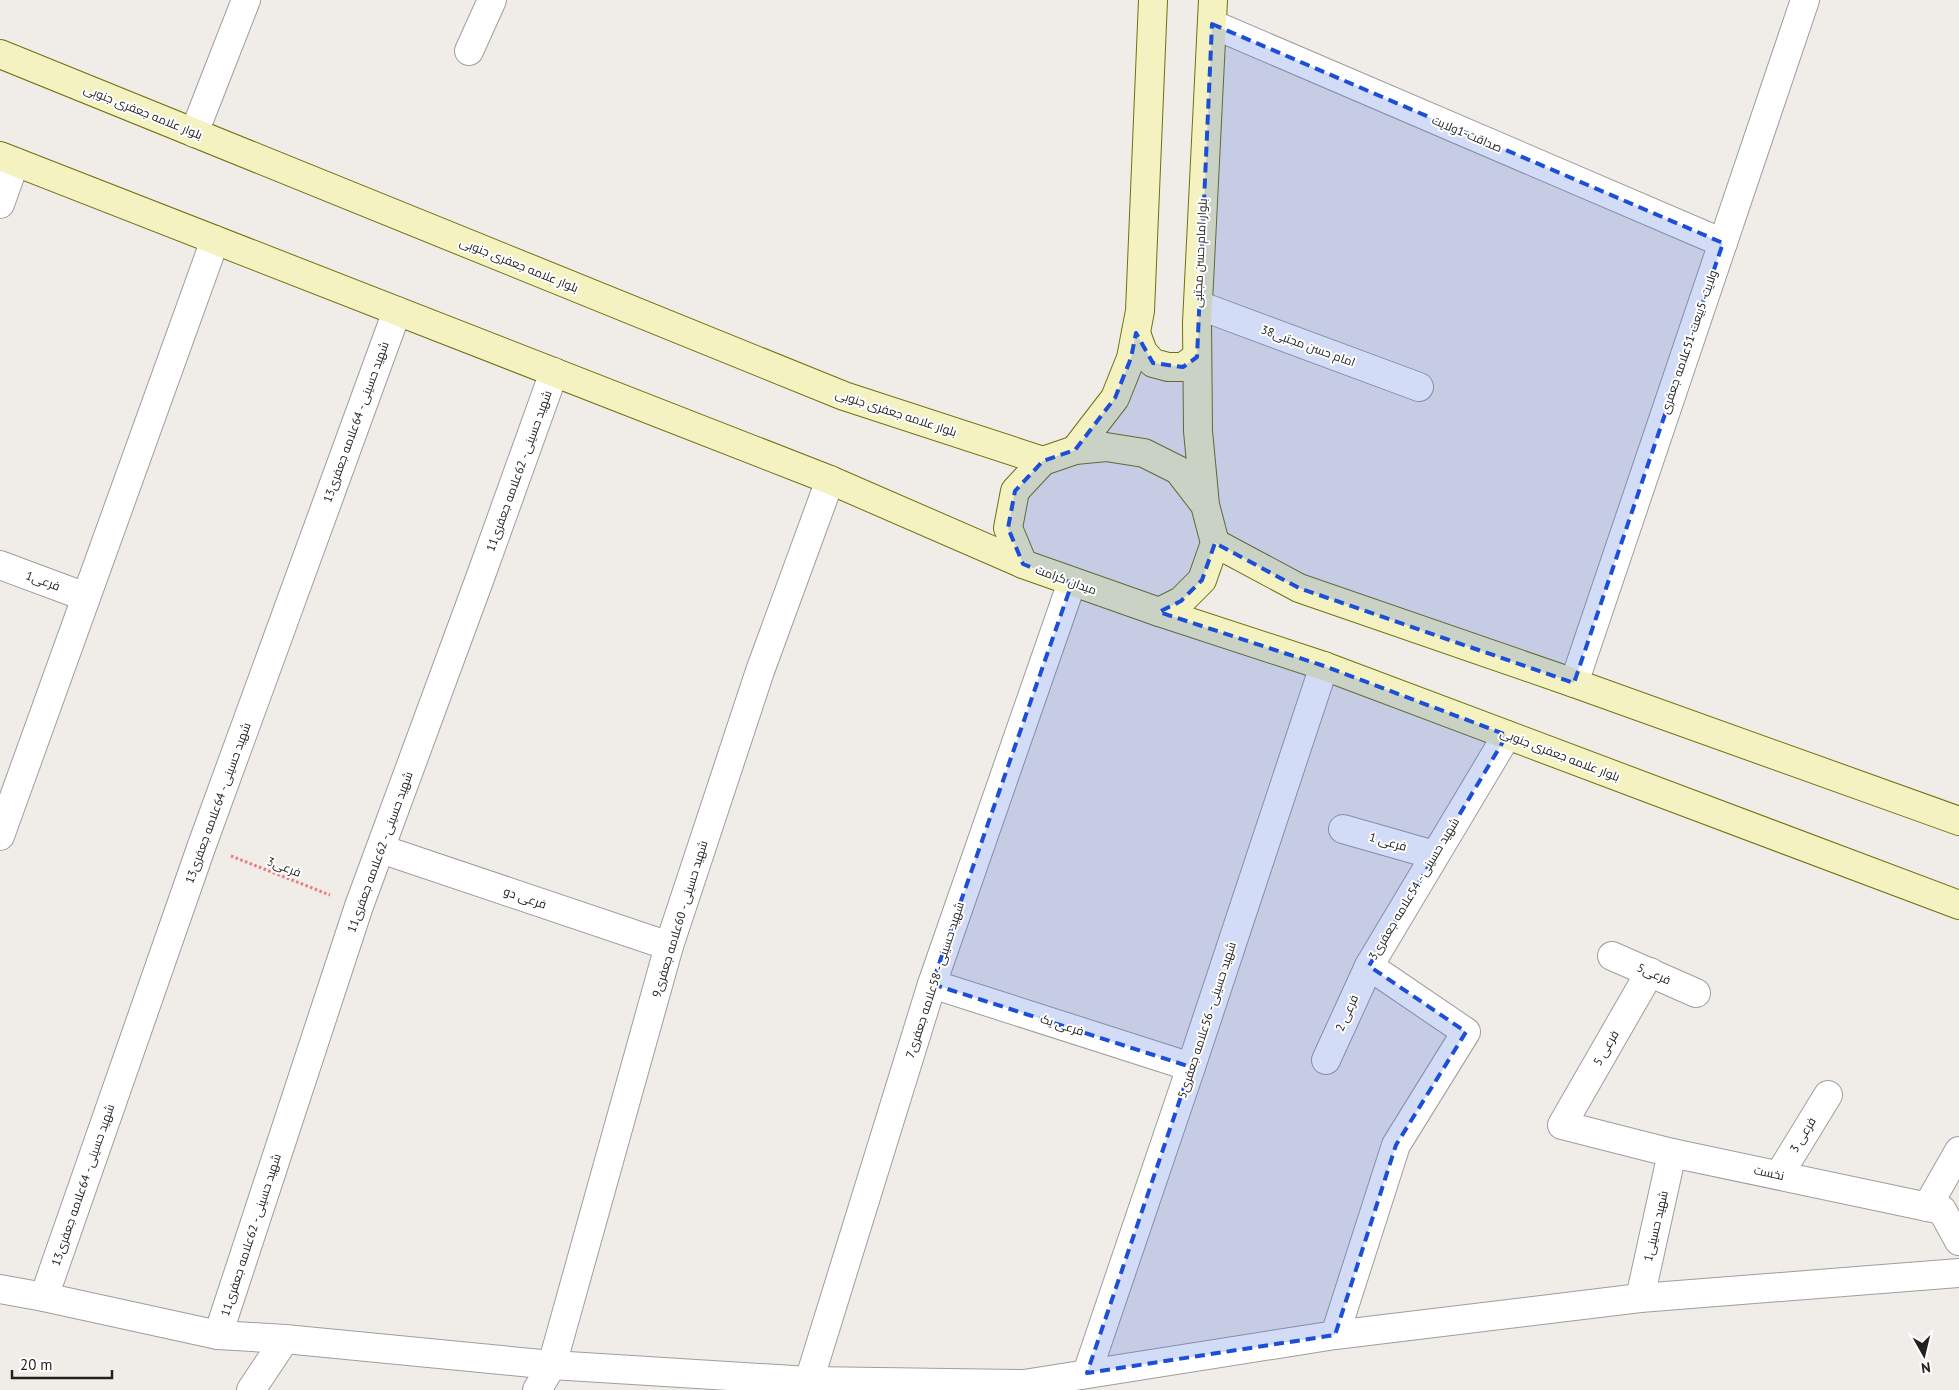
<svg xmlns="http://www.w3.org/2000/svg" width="1959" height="1390" font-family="'PT Sans',Cairo,sans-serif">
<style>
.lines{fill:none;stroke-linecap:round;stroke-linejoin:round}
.minor-casing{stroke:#9e9e9e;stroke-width:30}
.secondary-casing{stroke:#71700e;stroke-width:30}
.path{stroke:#ef7a7b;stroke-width:3;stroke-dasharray:2.5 2.5;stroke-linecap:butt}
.minor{stroke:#fff;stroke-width:28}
.secondary{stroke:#f5f2c1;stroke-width:28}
.marked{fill:#1d4ed8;fill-opacity:0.2;stroke:#1d4ed8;stroke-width:4;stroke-dasharray:10 6;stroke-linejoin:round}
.labels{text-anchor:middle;stroke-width:4;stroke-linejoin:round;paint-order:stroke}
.street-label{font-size:12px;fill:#212121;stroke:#fff}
</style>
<rect width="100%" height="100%" fill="#f0ece8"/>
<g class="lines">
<defs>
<g id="minor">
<path d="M1212,24L1723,243"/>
<path d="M469,51L492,0"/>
<path d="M194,133L246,0"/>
<path d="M0,204L15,162"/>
<path d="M1198,305L1419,387"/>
<path d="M0,565L86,597"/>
<path d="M1574,683L1805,0"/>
<path d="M1343,829L1434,855"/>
<path d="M0,836L215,240"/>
<path d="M381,849L669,946"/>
<path d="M1612,956L1696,993"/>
<path d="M1650,972L1562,1125L1672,1153L1942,1210L1959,1241"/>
<path d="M932,984L1191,1067"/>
<path d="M1326,1060L1369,966"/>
<path d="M1779,1175L1828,1095"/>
<path d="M1927,1207L1959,1151"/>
<path d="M0,1289L44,1297L218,1335L285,1339L552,1365L809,1381L1024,1384L1335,1335L1640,1298L1959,1273"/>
<path d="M44,1297L202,845L397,311"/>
<path d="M1640,1298L1672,1153"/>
<path d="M218,1335L359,906L480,578L554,372"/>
<path d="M1335,1335L1396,1145L1466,1032L1369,966L1507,735"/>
<path d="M1087,1373L1191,1067L1324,666"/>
<path d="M251,1390L285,1339"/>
<path d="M537,1390L552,1365L669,946L760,671L830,480"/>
<path d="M804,1390L809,1381L932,984L1072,582"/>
</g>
<g id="secondary">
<path d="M0,54L844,396L1043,461"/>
<path d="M0,156L830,480L1023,564"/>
<path d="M1136,333L1143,352L1153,363L1168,367H1183L1197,357"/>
<path d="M1075,450L1115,398L1131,358L1140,311L1153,0"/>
<path d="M1205,505L1178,470L1144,453L1106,447L1075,450L1043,461L1015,491L1008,528L1023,564L1159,612L1181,601L1202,580L1215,543L1205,505L1198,431L1197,323L1213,0"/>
<path d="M1215,543L1299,588L1574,683L1959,821"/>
<path d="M1159,612L1324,666L1959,905"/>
</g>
</defs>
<use href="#minor" class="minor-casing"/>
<use href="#secondary" class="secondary-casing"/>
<path class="path" d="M231,856L330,895"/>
<use href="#minor" class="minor"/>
<use href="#secondary" class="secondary"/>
</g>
<path class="marked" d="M1212,24L1723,243L1574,683L1299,588L1215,543L1202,580L1181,601L1159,612L1324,666L1507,735L1369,966L1466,1032L1396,1145L1335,1335L1087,1373L1191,1067L932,984L1072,583L1023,564L1008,528L1015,491L1043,461L1075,450L1115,398L1131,358L1136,333L1153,363L1183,367L1197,357Z"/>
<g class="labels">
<g class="street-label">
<text transform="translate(143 112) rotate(22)" y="4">بلوار علامه جعفری جنوبی</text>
<text transform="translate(1467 134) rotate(23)" y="4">صداقت-1ولایت</text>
<text transform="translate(1200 253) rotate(-87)" y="4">بلوار امام حسن مجتبی</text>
<text transform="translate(519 265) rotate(22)" y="4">بلوار علامه جعفری جنوبی</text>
<text transform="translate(1689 342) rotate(-71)" y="4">ولایت- 5بیعت-51علامه جعفری</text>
<text transform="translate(1308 346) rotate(20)" y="4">38امام حسن مجتبی</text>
<text transform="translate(896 413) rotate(18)" y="4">بلوار علامه جعفری جنوبی</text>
<text transform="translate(356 422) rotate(-70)" y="4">13شهید حسینی - 64علامه جعفری</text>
<text transform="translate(519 471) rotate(-70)" y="4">11شهید حسینی - 62علامه جعفری</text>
<text transform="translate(1066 580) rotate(20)" y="4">میدان کرامت</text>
<text transform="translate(43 581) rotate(20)" y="4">فرعی1</text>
<text transform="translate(1560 755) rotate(21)" y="4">بلوار علامه جعفری جنوبی</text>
<text transform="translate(218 803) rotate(-70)" y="4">13شهید حسینی - 64علامه جعفری</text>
<text transform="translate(1388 842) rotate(16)" y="4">فرعی 1</text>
<text transform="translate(380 852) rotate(-70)" y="4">11شهید حسینی - 62علامه جعفری</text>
<text transform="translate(284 867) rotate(21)" y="4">فرعی3</text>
<text transform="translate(1414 889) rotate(-59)" y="4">3شهید حسینی - 54علامه جعفری</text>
<text transform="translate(525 898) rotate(19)" y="4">فرعی دو</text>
<text transform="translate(680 919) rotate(-73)" y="4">9شهید حسینی - 60علامه جعفری</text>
<text transform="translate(1654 974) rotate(24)" y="4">فرعی5</text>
<text transform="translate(935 980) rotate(-72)" y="4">7شهید حسینی - 58علامه جعفری</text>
<text transform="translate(1347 1013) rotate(-66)" y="4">فرعی 2</text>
<text transform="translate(1207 1020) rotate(-72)" y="4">5شهید حسینی - 56علامه جعفری</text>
<text transform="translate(1062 1025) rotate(18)" y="4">فرعی یک</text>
<text transform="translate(1606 1048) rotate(-60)" y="4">فرعی 5</text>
<text transform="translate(1803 1135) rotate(-59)" y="4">فرعی 3</text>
<text transform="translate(1769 1173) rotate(12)" y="4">نخست</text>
<text transform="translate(83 1185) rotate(-71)" y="4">13شهید حسینی - 64علامه جعفری</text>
<text transform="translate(1656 1226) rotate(-77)" y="4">1شهید حسینی</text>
<text transform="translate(251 1235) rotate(-72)" y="4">11شهید حسینی - 62علامه جعفری</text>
</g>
</g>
<g transform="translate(1924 1355) rotate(172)" stroke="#ffffff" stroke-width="4" paint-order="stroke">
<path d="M0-4L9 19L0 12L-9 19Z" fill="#212121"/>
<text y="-8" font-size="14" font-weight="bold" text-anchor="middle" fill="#212121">N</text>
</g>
<path d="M12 1370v8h100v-8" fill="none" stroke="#212121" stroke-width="2.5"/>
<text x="20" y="1370" font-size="15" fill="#212121" stroke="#ffffff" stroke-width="4" paint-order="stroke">20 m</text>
</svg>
